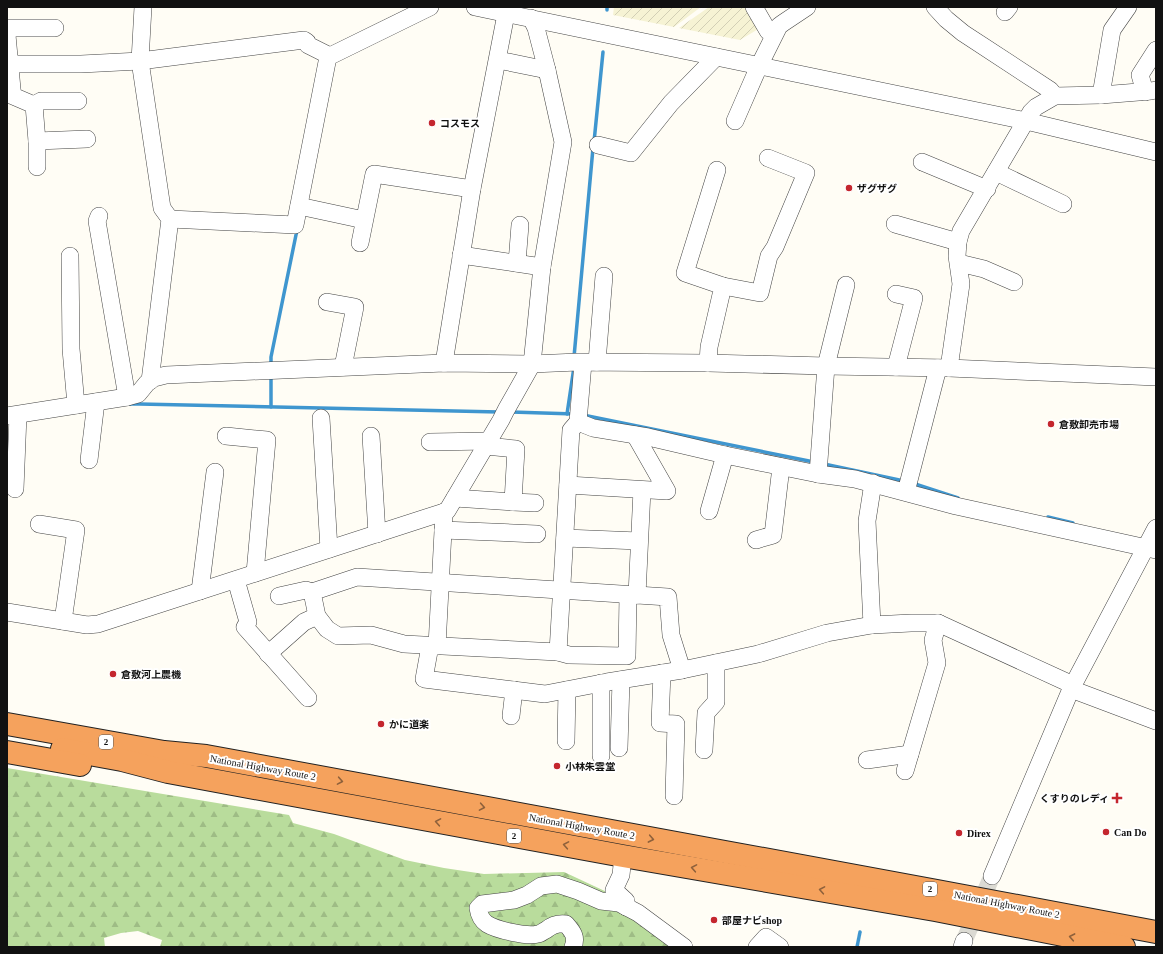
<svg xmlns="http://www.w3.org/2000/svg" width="1163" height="954" font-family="'Times New Roman','Noto Sans JP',serif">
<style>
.farmland{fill:url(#farmland-furrows)}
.forest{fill:url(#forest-firs)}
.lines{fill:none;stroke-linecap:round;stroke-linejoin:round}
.stream{stroke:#3f96cf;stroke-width:3.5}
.minor-tunnel{stroke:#dbdad3;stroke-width:17;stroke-dasharray:17 8;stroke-linecap:butt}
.minor-casing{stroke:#444;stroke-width:18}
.highway-casing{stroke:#222;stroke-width:24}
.minor{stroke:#fff;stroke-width:17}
.highway{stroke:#f5a25d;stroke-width:22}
.oneway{stroke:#8e613b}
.poi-dot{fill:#c4262e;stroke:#fff;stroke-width:1.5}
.labels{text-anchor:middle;stroke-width:4;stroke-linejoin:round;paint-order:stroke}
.shield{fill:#fff;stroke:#585858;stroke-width:1}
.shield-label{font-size:9px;font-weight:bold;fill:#111}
.poi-label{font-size:10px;font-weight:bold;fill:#111;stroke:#fff;text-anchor:start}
.street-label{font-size:10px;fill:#111;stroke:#fff}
</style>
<defs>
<pattern id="farmland-furrows" width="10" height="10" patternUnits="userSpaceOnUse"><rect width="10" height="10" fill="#f6f3d4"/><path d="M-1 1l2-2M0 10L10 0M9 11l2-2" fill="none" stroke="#d2cfb5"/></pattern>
<pattern id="forest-firs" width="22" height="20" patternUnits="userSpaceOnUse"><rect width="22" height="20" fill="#b9dc9c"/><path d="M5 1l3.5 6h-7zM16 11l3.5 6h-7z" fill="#9ebc85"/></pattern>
</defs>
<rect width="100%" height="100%" fill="#fffdf5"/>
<g class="farmland">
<path d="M614,7H701L674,27L613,15Z"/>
<path d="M709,7H752L760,28L740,40L679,28Z"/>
</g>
<path class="forest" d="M7,768L289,815L293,823L334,834L405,860L444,868L484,874L564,872L609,893L669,947H160L162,940L138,931L121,933L104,938L105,947H7Z"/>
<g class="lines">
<g class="stream">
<path d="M607,10V7"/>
<path d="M594,142L603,52"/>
<path d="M574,357L593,148"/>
<path d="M271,365V357L297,230"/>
<path d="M271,375V407"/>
<path d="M129,404H139L499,412"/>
<path d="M511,412L575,414"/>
<path d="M567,414L574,367"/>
<path d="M583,415L814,462"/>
<path d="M824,464L904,481"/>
<path d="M912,483L958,498"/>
<path d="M1048,517L1073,523"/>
<path d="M857,947L860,932"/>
</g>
<path class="minor-tunnel" d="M964,941L992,876"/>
<defs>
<g id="minor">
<path d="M143,7L140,61L162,208L170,219L150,381"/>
<path d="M475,7L1026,121L1156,152"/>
<path d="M754,7L768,31"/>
<path d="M935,7L946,19L963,33L1050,90L1055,96"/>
<path d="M1005,12L1009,7"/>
<path d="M7,28H55"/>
<path d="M7,35L12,89L13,96L34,105L37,141V167"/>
<path d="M503,61L547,70"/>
<path d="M7,64H81L140,61L304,40L307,42L308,45L326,54L328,57"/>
<path d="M1145,92L1140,75L1156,50"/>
<path d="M1101,95L1112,30L1128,7"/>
<path d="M34,105L41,101H78"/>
<path d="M735,121L759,66L779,26L783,23L807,7"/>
<path d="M37,141L87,139"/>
<path d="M598,145L631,153L671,103L716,57"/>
<path d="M922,162L987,189"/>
<path d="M996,172L1063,204"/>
<path d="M299,206L364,220"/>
<path d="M99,216L97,221L127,397"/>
<path d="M170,219L295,225L328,57L430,7"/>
<path d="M895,224L958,242"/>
<path d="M360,243L374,174L472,189"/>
<path d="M461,255L542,267L563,142L547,70L536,28L531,18"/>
<path d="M70,256L71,349L76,405"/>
<path d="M517,263L520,225"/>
<path d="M959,263L984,269L1014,282"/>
<path d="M723,286L760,293L769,256L775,247L806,173L768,158"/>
<path d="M327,302L355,307L343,367"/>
<path d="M597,362L604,276"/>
<path d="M444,363L472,189L506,14L504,7"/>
<path d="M583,363L578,422L593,428L648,437L725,455L818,474L855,479L956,506L1156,550"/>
<path d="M708,363L709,347L723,286L685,273L717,170"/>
<path d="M896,367L914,298L896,294"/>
<path d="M949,368L961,284L957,256L958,242L961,231L1031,112L1036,107L1055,96L1101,95L1151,91L1156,90"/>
<path d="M7,416L127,397L138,394L147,383L154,378L166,375L444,363L532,364L578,362L708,363L826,366L949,368L1156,377"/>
<path d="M321,418L329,549"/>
<path d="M226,436L267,440L255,573"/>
<path d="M371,436L377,534"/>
<path d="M430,442L489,441"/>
<path d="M89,460L96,402"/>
<path d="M818,474L826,366L846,285"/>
<path d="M568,485L667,491L635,435"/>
<path d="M15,489L18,415"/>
<path d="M906,492L938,368"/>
<path d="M455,498L513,502L516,449L486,446"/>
<path d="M513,502L535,503"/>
<path d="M709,511L725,455"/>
<path d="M39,524L76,530L63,621"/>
<path d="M443,530L537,534"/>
<path d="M565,538L639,541"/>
<path d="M756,540L773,535L781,467"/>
<path d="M236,580L248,622L245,627L308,698"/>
<path d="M200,591L215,472"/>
<path d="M628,595L627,656L569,655L558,652L404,644L371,635L338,636L327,629L317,616L312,592L357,577L668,597L671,635L682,670"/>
<path d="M637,595L642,490"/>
<path d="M279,596L306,590L312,592"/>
<path d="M7,612L87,625L98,624L447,511L501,420L506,410L532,364L542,267"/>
<path d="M872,625L867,521L873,483"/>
<path d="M430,646L424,679L545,694L607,682L682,670L758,654L827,633L872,625L911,623H938L1073,685"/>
<path d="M437,646L444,512"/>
<path d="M558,652L571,430L578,422"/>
<path d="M268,654L304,622L317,616"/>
<path d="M662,673L660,723L676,724L674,796"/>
<path d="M1071,689L1156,721"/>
<path d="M511,716L514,690"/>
<path d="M566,741L567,690"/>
<path d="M619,748L621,680"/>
<path d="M704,750L706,713L716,702V663"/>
<path d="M601,756V683"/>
<path d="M867,760L910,754"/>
<path d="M905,771L937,663L933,640L938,623"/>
<path d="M623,856L621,875L614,890L626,901V907"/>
<path d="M992,876L1071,689L1156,528"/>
<path d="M573,947C577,937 573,932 566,924C558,923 552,925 546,930C543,931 541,934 538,934C527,937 497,930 487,924C481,920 479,915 478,908L482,904L514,900L527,895L541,886L557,884L578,891L601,901L619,903L638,913L684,947"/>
<path d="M757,947L766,937L780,947"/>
<path d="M962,947L964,941"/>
</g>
<g id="highway">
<path d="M7,724L164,752L206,756L725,852L937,891L1156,932"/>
<path d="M62,749L122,760L168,772L623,856L935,910L1124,947"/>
<path d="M7,752L80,765"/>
</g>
</defs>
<use href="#minor" class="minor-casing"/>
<use href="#highway" class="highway-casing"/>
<use href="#minor" class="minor"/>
<use href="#highway" class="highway"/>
</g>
<defs><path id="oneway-chevron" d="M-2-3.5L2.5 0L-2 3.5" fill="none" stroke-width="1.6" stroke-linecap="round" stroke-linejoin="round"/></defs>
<g class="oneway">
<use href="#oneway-chevron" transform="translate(340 781) rotate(10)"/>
<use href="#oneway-chevron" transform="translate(482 807) rotate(10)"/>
<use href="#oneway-chevron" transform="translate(438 822) rotate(-170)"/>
<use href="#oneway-chevron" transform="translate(651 839) rotate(11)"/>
<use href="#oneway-chevron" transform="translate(566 845) rotate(-170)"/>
<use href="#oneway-chevron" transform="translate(694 868) rotate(-170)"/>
<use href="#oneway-chevron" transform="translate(822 890) rotate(-170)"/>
<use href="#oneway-chevron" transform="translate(1072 937) rotate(-169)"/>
</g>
<g class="poi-dot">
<circle cx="432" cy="123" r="4"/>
<circle cx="849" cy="188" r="4"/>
<circle cx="1051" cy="424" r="4"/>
<circle cx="113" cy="674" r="4"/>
<circle cx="381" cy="724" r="4"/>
<circle cx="557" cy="766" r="4"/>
<path d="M1115 792h4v4h4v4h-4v4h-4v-4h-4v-4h4z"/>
<circle cx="1106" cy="832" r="4"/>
<circle cx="959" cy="833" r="4"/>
<circle cx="714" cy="920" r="4"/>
</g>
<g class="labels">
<g class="shield">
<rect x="99" y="735" width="14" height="14" rx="3"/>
<rect x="507" y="829" width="14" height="14" rx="3"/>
<rect x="923" y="882" width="14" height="14" rx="3"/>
</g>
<g class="shield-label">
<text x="106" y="745">2</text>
<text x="514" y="839">2</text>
<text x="930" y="892">2</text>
</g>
<g class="poi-label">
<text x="440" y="127">コスモス</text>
<text x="857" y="192">ザグザグ</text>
<text x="1059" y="428">倉敷卸売市場</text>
<text x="121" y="678">倉敷河上農機</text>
<text x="389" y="728">かに道楽</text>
<text x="565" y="770">小林朱雲堂</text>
<text x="1109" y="802" text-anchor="end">くすりのレディ</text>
<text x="1114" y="836">Can Do</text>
<text x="967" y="837">Direx</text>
<text x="722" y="924">部屋ナビshop</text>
</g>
<g class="street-label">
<text transform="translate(263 767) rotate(10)" y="4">National Highway Route 2</text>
<text transform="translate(582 826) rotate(10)" y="4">National Highway Route 2</text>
<text transform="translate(1007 904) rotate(11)" y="4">National Highway Route 2</text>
</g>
</g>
<rect width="1163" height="954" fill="none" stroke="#111111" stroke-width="16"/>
</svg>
